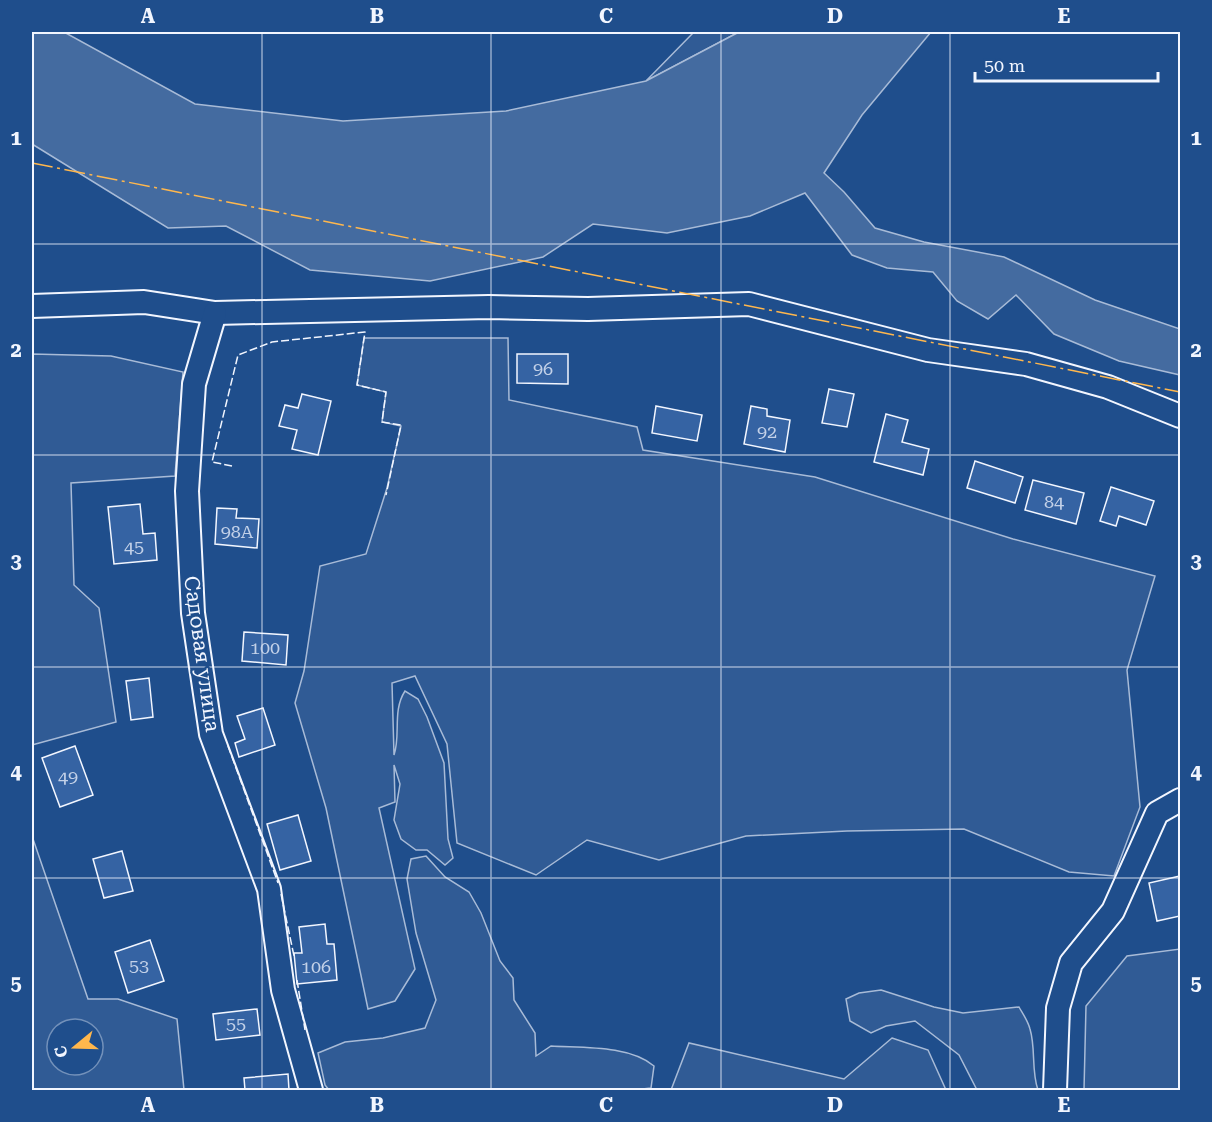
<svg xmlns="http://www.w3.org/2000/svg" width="1212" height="1122" font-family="'Roboto Serif',serif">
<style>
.green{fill:#305b95;stroke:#a8bbd7;stroke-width:1.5;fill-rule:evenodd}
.water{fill:#446ba0;stroke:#a8bbd7;stroke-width:1.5}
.building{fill:#3563a3;stroke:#f2f6ff;stroke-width:1.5}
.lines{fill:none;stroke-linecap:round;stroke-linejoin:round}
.street-casing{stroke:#f2f6ff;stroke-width:26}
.street{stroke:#1f4e8c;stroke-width:22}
.fence{stroke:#f2f6ff;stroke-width:1.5;stroke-dasharray:8 3;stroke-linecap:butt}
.power{stroke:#ffb74d;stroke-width:1.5;stroke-dasharray:21 4.5 3 4.5;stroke-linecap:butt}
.grid{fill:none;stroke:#f2f6ff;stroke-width:1.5;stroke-opacity:0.55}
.labels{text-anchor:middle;stroke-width:4.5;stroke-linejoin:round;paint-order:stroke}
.number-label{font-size:18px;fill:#c3d1e8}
.street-label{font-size:21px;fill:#f2f6ff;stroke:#1f4e8c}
.neatline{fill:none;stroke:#f2f6ff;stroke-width:2}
.grid-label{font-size:20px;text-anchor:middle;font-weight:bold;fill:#f2f6ff}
</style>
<rect width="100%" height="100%" fill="#1f4e8c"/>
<g class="green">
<path d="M694,32H739L646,81Z"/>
<path d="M364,338H508L509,400L637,427L643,450L815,477L1013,539L1155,576L1127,670L1140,807L1114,876L1069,872L964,829L847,831L746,836L659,860L587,840L536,875L457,843L447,744L415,676L392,683L394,755C401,735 392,711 405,691L418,699L427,717L444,763L448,839L453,858L445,865L427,850H416L401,839L394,820L400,784L394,765L395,802L379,808L415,969L395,1001L368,1009L326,808L295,703L304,671L320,566L366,554L387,488L401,426L382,422L386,392L357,385Z"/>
<path d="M32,354L111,356L183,372L175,476L71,483L74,585L99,608L116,722L32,745Z"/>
<path d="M32,836L88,999H118L177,1019L184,1090H32ZM57,1029H93V1065H57Z"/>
<path d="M426,856L445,877L469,892L481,913L500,961L513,978L514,1000L535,1033L536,1056L551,1046C582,1048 629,1045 654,1066L651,1088L634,1090H329L325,1085L318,1053L345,1042L383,1038L425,1028L436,1000L416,933L407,879L411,859Z"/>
<path d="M1180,949V1090H1084L1086,1006L1127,956Z"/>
<path d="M881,990L934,1007L963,1013L1019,1007C1023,1014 1028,1021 1030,1029C1036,1049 1031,1070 1038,1090H977L959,1055L915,1021L886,1026L871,1033L850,1021L846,999L859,993Z"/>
<path d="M892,1038L928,1050L946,1090H671L689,1043L844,1079Z"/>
</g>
<path class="water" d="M32,32H64L195,104L343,121L506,111L646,81L739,32H931L862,115L824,173L844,192L875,228L924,242L1004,257L1095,300L1180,329V375L1119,361L1054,334L1016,295L988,319L957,301L933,272L887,268L852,255L805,193L750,216L667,233L593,224L543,257L430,281L310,270L226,226L168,228L32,144Z"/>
<g class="building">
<path d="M517,354H568V384L517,383Z"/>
<path d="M829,389L854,394L847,427L822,423Z"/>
<path d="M302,394L331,401L318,455L292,449L297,430L279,426L285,405L298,408Z"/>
<path d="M656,406L702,415L697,441L652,433Z"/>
<path d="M751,406L767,409V416L790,420L785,452L744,444Z"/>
<path d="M886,414L908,420L902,442L929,449L923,475L874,462Z"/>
<path d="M975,461L1023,477L1015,503L967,488Z"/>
<path d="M1033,480L1084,493L1076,524L1025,510Z"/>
<path d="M1111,487L1154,501L1146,525L1119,516L1116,526L1100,521Z"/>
<path d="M140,504L143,534L155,533L157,560L114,564L108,507Z"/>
<path d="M217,508L237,509L236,518L259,519L257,548L215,544Z"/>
<path d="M244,632L288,635L286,665L242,661Z"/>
<path d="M149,678L153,717L131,720L126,681Z"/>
<path d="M263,708L275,745L239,757L235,743L245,739L237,716Z"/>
<path d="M75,746L93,795L60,807L42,758Z"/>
<path d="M298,815L311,861L280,870L267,824Z"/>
<path d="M122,851L133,891L104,898L93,859Z"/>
<path d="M1180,876V916L1157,921L1149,883Z"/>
<path d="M325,924L327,944H334L337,980L297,984L294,953H302L299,927Z"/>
<path d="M150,940L164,981L128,993L115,952Z"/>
<path d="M257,1009L260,1035L216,1040L213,1014Z"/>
<path d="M288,1074L289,1090H245L244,1078Z"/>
</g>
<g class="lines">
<defs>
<g id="street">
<path d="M32,306L144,302L215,313L489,307L588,309L749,304L928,350L1026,364L1108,387L1180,416"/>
<path d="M215,313L194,384L187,491L193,613L211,734L269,889L283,990L311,1090"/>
<path d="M1055,1090L1058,1008L1071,963L1113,911L1157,813L1180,800"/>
</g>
</defs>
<use href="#street" class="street-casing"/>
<use href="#street" class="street"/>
<g class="fence">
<path d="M232,466L212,462L238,355L272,342L365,332L357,385L386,392L382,422L401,425L386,495"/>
<path d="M228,746L278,883"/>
<path d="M281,894L294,956"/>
<path d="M297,980L305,1030"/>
</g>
<path class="power" d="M32,163L1180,392"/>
</g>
<path class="grid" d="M262,32V1090M491,32V1090M721,32V1090M950,32V1090M32,244H1180M32,455H1180M32,667H1180M32,878H1180"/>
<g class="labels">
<g class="number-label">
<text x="543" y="375">96</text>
<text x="767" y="438">92</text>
<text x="1054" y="508">84</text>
<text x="237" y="538">98А</text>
<text x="134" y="553">45</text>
<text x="265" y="654">100</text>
<text x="68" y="783">49</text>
<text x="139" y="972">53</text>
<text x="316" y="973">106</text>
<text x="236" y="1030">55</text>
</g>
<g class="street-label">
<text transform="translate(202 654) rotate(82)" y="7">Садовая улица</text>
</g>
</g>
<rect width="1212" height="1122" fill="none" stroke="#1f4e8c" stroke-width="66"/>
<g transform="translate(75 1047) rotate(251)"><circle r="28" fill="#1f4e8c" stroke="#7391ba" stroke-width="1.5"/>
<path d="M0-4.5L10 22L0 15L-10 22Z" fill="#ffb74d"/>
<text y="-9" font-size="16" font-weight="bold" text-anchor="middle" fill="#f2f6ff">С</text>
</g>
<path d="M975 72v9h183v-9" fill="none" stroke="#f2f6ff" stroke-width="3"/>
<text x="984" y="72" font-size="18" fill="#f2f6ff" stroke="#1f4e8c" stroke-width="4.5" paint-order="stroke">50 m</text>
<rect x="33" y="33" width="1146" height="1056" class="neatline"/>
<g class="grid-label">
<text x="148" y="23">A</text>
<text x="377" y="23">B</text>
<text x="606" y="23">C</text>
<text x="835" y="23">D</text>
<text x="1064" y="23">E</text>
<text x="16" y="145">1</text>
<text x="1196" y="145">1</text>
<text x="16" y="357">2</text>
<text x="1196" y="357">2</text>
<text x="16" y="568">3</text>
<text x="1196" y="568">3</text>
<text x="16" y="779">4</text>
<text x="1196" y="779">4</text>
<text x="16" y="990">5</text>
<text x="1196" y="990">5</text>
<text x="148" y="1112">A</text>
<text x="377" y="1112">B</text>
<text x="606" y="1112">C</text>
<text x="835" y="1112">D</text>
<text x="1064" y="1112">E</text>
</g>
</svg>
